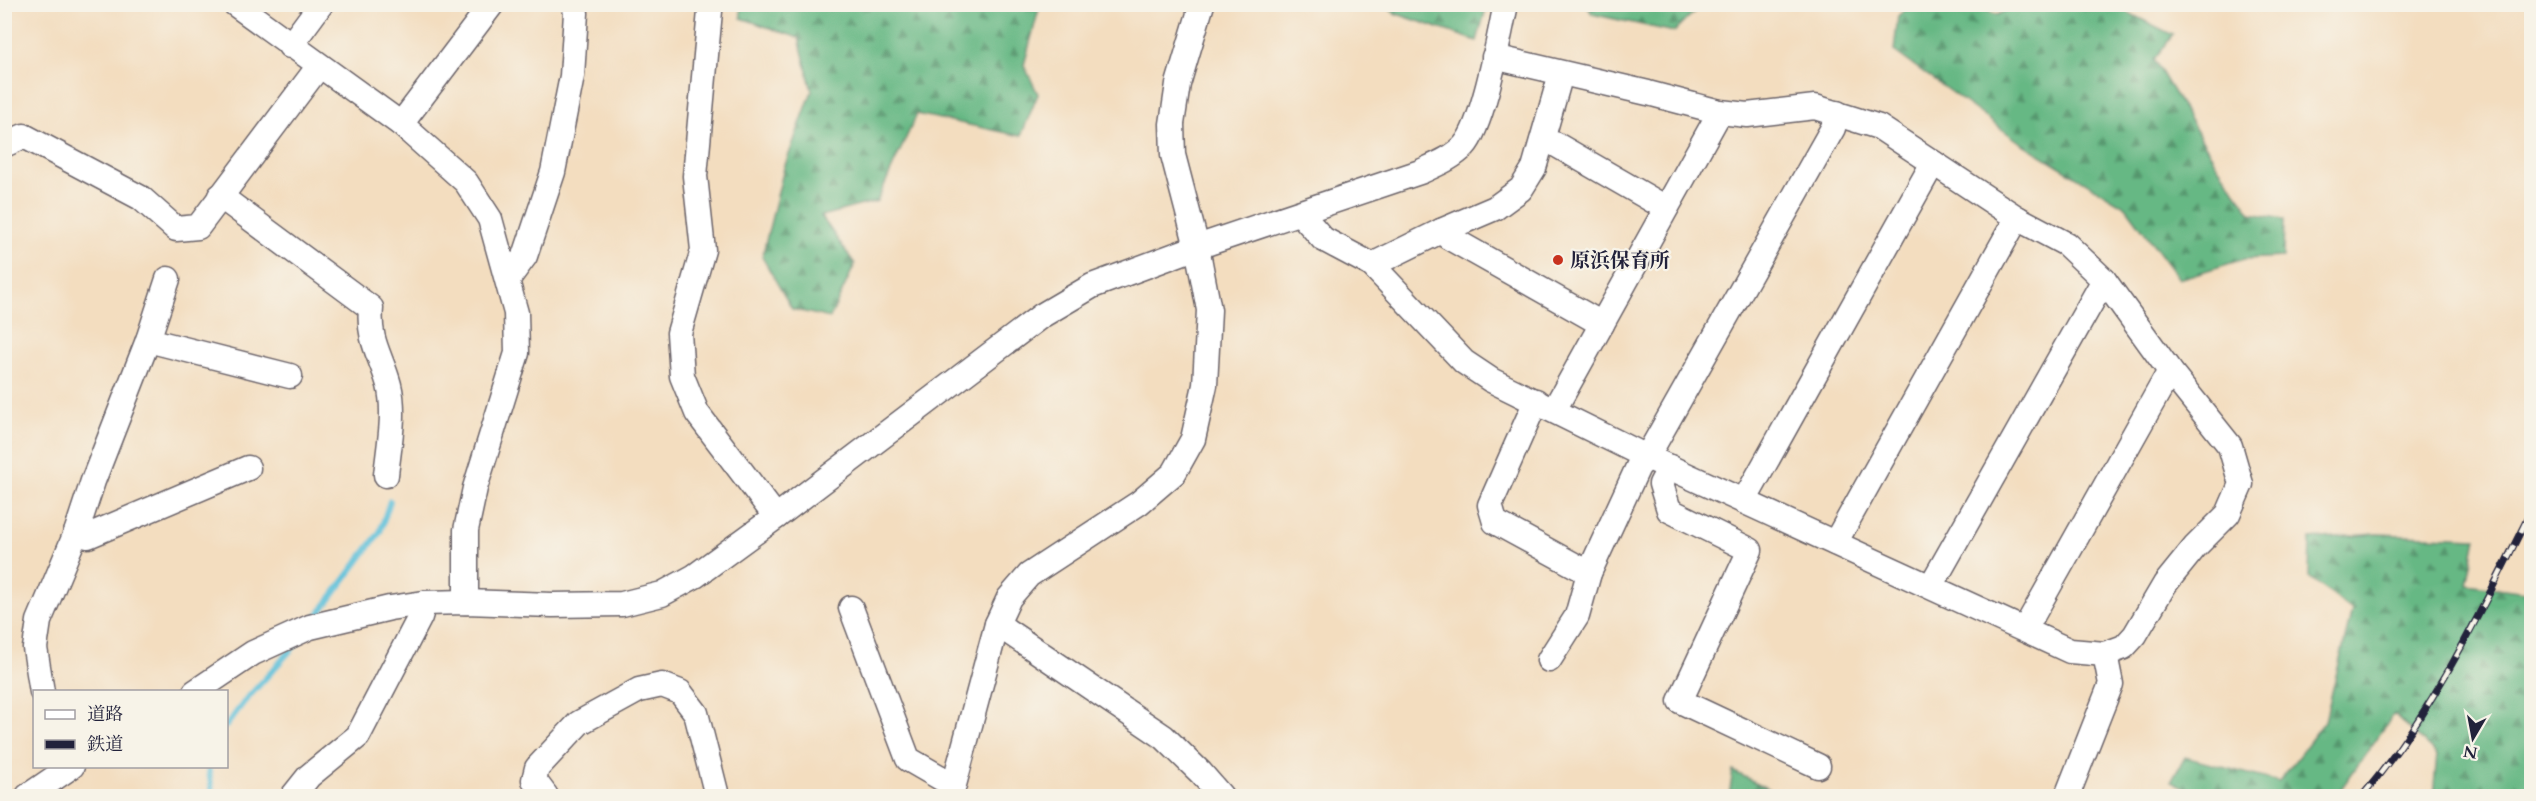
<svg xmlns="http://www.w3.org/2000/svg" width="2536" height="801" font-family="Cardo,'Noto Serif JP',serif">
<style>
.forest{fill:url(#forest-firs);stroke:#446d60;stroke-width:1.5}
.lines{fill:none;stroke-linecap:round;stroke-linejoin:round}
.stream{stroke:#5bbfd9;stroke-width:6}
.minor-casing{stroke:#6b6369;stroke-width:27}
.minor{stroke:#fff;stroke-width:24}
.rail-casing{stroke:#22223b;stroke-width:7}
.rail{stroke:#f7f3e8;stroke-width:4.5;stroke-dasharray:14;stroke-linecap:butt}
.poi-dot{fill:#c8321e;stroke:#f7f3e8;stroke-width:2}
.labels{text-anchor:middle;stroke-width:4.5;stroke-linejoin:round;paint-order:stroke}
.poi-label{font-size:20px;font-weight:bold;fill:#22223b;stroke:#f7f3e8;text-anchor:start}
</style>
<defs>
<pattern id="forest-firs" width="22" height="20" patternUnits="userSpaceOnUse" patternTransform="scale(1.5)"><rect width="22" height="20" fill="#66b884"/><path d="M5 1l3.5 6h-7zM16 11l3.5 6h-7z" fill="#54956d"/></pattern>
</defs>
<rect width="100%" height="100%" fill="#f7f3e8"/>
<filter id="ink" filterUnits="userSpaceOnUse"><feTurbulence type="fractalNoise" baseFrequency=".0167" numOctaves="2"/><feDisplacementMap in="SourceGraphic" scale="12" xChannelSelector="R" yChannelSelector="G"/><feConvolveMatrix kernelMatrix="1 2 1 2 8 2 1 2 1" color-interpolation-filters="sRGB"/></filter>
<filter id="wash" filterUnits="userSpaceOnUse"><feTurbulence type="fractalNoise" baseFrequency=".008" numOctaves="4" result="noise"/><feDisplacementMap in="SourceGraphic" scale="24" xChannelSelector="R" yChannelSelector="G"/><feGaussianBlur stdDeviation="1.35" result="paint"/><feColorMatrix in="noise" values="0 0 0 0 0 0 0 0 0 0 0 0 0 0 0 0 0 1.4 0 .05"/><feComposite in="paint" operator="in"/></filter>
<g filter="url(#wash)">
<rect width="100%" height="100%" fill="#f3ddbf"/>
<g class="forest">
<path d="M1912,4L1975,5L1997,15L2017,5H2113L2173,35L2154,60L2217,165L2251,213L2284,219L2283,257L2244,259L2179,279L2126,207L2021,143L1894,51L1898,16Z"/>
<path d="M740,5H1040L1024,65L1038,94L1021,136L917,114L877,201L821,216L855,264L830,318L792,309L762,257L784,168L812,91L799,38L741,18Z"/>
<path d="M1385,5H1487L1477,41L1394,13Z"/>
<path d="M1587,5H1701L1674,32L1592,14Z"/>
<path d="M2377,534L2476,538L2467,584L2526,592L2531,579V796H2433L2437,755L2394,714L2336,796H2200L2171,782L2185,757L2279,782L2325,721L2352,610L2309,577L2310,539Z"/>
<path d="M1733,771L1782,796H1729Z"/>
</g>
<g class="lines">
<g class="stream">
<path d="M316,618L380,532L390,501"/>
<path d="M226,726L244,702L299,641"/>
<path d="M208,766L213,796"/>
</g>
</g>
</g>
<g filter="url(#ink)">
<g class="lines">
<defs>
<g id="minor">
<path d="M235,4L401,124L466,182L490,219L516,313L517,353L475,488L466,530V602"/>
<path d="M710,11L695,176L703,250L679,333L682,376L697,413L776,517"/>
<path d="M290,46L321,4"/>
<path d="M401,124L492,4"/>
<path d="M1542,142L1555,144L1666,208"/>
<path d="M4,145L24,136L141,198L176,229L198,227L319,66"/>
<path d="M220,196L371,308C368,342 381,355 389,385C396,413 389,446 386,475"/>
<path d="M1300,213L1323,239L1372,265L1464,362L1491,380L1647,457L2070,651L2105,654L2124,647L2135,635L2165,584L2195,547L2228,514L2241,484L2230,446L2170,371L2104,280L2066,244L2017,218L1879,127L1815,107L1747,115L1720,112L1648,93L1494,57"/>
<path d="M1441,231L1448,237L1602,324"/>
<path d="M1372,265L1441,231L1495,208L1521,189L1534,168L1561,74"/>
<path d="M508,279L525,256L553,172L572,76L576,13L574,4"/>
<path d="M148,340L290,376"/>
<path d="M1536,401L1490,505L1495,522L1589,573"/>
<path d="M1554,410L1720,112"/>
<path d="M1670,467L1661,484L1669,510L1750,550L1680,701L1818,766"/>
<path d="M1744,501L1933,163"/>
<path d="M76,533L88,536L248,468"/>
<path d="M1835,543L2017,218"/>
<path d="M1931,586L2104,280"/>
<path d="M851,608L908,759L953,785"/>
<path d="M997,624L1164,737L1201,773L1221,796"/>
<path d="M2025,629L2170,371"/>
<path d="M1549,660L1577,616L1589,573L1638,467L1647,457L1833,128L1837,113"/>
<path d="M42,692L35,648L39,621L76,533L93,481L148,340L168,279"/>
<path d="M195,692L253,653L310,627L390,608L424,603L466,602L552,605L622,604L662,594L695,576L776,517L1041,316L1092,286L1197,247L1420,172C1435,165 1453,158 1464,146C1484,124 1499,36 1506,4"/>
<path d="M28,796L72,766"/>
<path d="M293,796L309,776L358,736L420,617L424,603"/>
<path d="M546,796L534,780L537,768L579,723L639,690L662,685L680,692L696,713L717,796"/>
<path d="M951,796L997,624L1009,598L1029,575L1139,503L1174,473L1193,439L1205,385L1209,310L1197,247L1173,155L1172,124L1178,84L1202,4"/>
<path d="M2067,796L2111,684L2105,654"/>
</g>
</defs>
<use href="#minor" class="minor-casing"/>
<use href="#minor" class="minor"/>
<defs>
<path id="rail" d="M2362,796C2434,711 2482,609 2532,509"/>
</defs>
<use href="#rail" class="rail-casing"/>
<use href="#rail" class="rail"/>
</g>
</g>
<circle class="poi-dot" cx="1558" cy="260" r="6"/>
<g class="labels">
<g class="poi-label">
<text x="1570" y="267">原浜保育所</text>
</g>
</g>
<rect width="2536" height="801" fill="none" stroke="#f7f3e8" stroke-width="24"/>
<rect x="33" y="690" width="195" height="78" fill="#f7f3e8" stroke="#a29fa3" stroke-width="1.5"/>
<rect x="45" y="710" width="30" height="9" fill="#ffffff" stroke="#a29fa3" stroke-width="1.5"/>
<text x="87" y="720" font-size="18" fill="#22223b">道路</text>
<rect x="45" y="740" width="30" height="9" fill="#22223b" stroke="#a29fa3" stroke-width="1.5"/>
<text x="87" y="750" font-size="18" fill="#22223b">鉄道</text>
<g transform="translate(2473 738) rotate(190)" stroke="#f7f3e8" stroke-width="4.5" paint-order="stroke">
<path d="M0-4.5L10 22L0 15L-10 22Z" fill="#22223b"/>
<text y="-9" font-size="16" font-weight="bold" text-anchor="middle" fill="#22223b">N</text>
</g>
</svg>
